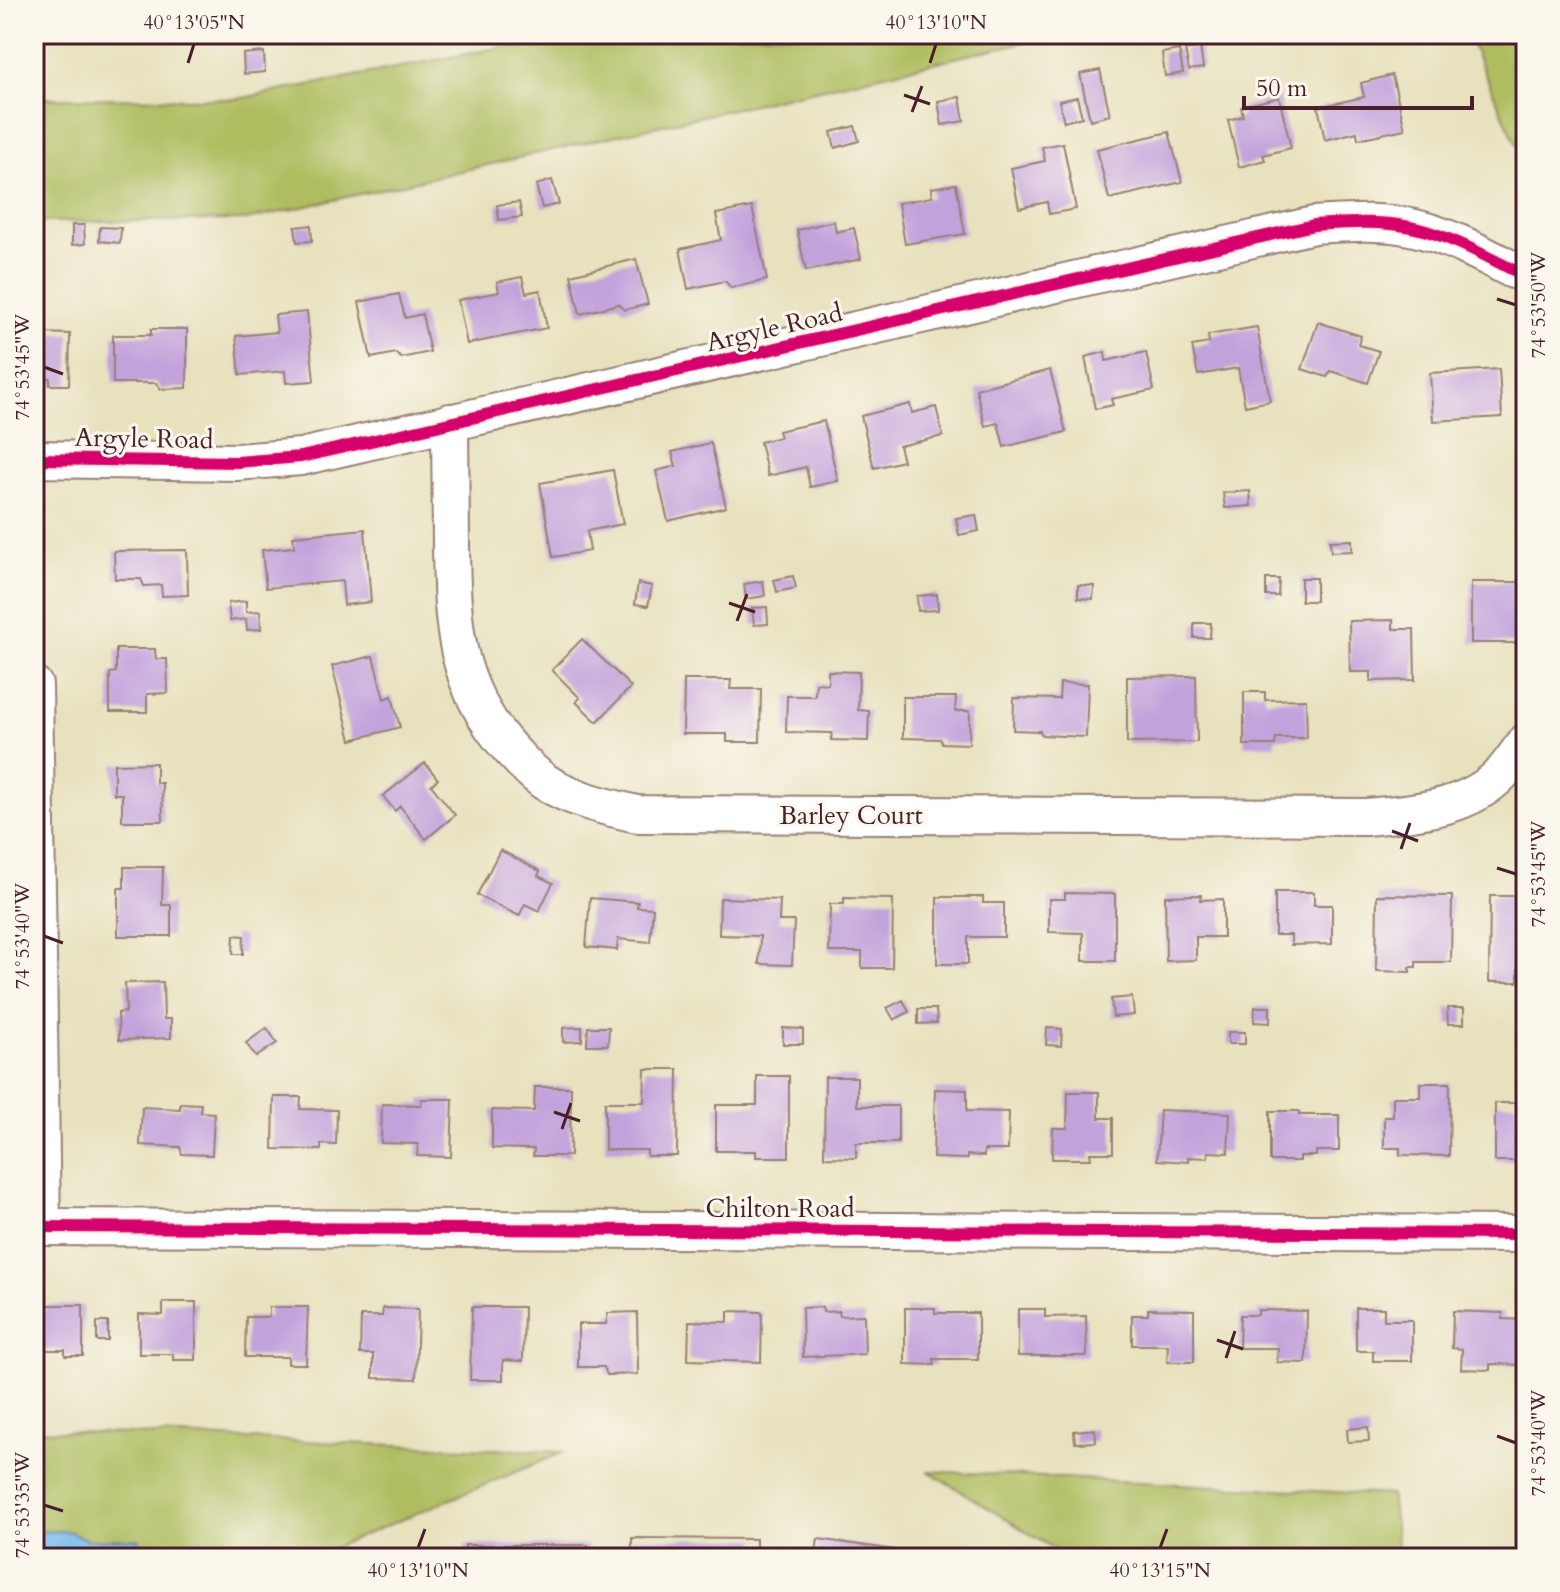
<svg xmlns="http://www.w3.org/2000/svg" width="1560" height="1592" font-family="Cardo,serif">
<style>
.green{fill:#afbd60;stroke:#7c6e46;stroke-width:2}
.water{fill:#76bced;stroke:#606e8c;stroke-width:2}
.building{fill:#c2a2db}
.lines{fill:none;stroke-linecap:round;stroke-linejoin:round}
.street-casing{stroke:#988074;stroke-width:40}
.street{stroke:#fff;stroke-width:36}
.cycleway-casing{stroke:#fbf7ec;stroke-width:17}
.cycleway{stroke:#d6006c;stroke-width:12}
.ticks{fill:none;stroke:#4a1f2b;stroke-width:3}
.labels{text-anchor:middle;stroke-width:6;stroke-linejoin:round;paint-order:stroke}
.street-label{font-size:26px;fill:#4a1f2b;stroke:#fbf7ec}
.neatline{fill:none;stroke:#4a1f2b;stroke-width:3}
.ticks-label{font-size:20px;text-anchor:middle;fill:#4a1f2b}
</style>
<rect width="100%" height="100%" fill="#fbf7ec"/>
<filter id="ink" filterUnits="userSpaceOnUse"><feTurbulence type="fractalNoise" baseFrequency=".0125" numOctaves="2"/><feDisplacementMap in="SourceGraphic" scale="16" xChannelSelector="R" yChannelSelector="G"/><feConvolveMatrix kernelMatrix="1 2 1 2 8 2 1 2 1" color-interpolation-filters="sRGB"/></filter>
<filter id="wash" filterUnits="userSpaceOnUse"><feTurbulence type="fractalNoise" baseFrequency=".006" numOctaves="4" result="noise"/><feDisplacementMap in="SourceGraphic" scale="32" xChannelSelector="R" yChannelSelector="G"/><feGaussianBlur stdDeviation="1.8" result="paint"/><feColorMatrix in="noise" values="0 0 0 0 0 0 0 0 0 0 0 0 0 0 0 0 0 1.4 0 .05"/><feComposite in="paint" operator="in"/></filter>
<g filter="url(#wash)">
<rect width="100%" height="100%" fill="#e7e1bd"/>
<g class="green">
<path d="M568,34H1060L246,220L34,222V98L238,99Z"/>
<path d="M1467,34H1526V166Z"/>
<path d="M34,1430L564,1452L309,1558H133L138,1552L139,1539L87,1540L68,1531L34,1532Z"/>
<path d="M928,1471L1391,1495L1399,1558H1069Z"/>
</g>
<path class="water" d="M68,1531L87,1540L139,1539L138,1553L133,1558H34V1532Z"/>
<g id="blocks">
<g class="building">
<path d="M1200,47L1203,68L1189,70L1185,50Z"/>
<path d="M1179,50L1183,73L1165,76L1162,53Z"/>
<path d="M264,52L265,72L244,74L243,54Z"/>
<path d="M1100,70L1110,115L1090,120L1080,74Z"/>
<path d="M1392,75L1405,129L1358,139L1357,132L1325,140L1318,107L1364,97L1361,83Z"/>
<path d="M960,97L964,121L942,125L938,101Z"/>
<path d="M1077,97L1082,117L1064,122L1059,101Z"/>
<path d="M1279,97L1291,148L1263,155L1265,160L1239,167L1228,120L1243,116L1241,107Z"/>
<path d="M855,126L859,141L835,148L831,132Z"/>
<path d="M1169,132L1182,182L1109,199L1097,149Z"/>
<path d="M1063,143L1076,209L1049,214L1047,202L1019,208L1011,168L1045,161L1042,147Z"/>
<path d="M552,180L559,204L542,208L536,185Z"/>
<path d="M956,184L965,234L905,244L898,203L932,197L931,188Z"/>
<path d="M519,202L522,217L499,220L497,205Z"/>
<path d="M752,207L767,280L731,288L725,281L688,289L680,249L721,240L716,214Z"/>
<path d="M834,221L836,232L854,228L861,259L806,271L797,230Z"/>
<path d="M72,225H84L85,244L72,245Z"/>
<path d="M311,225L312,241L297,242L295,227Z"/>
<path d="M100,227L121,228L120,243L99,241Z"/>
<path d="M636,259L648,304L624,310L619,304L580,314L571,275Z"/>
<path d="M522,277L526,293L540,290L547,328L467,344L458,300L499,292L497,282Z"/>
<path d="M399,294L405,318L422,314L430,352L401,358L396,353L371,358L359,302Z"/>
<path d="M307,312L314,381L286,383L285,371L240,375L236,336L277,332L275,315Z"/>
<path d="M1318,322L1361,336L1358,345L1379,351L1368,383L1331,371L1327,377L1302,369Z"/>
<path d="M1257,327L1270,401L1245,406L1238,368L1198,375L1192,346L1209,343L1208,335Z"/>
<path d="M151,329H187V388L161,389L156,383H113V335H151Z"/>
<path d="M37,333L70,334L69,385H50V378H34V340H36Z"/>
<path d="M1105,352L1106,361L1146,352L1154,390L1111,399L1113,405L1095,409L1085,357Z"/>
<path d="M1499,369L1502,417L1433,421L1430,373Z"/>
<path d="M1050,370L1066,432L1004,447L998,423L985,426L976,389Z"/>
<path d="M910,404L912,413L936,407L943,436L899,446L903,461L874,468L861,416Z"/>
<path d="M824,421L838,481L810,487L806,467L768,476L760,442L780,437L778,431Z"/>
<path d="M711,443L726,507L668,521L656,471L676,466L672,452Z"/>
<path d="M613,470L623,524L587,531L590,551L553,557L540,483Z"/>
<path d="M1250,491L1251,506L1225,508L1223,493Z"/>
<path d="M976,515L979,531L959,535L956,518Z"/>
<path d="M365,529L371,602L344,605L342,581L266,588L262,550L294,547L293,536Z"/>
<path d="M1352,540V551L1331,552L1330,541Z"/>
<path d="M187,550L188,595L162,596L161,585L144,586L141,579H115L114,551Z"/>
<path d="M793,576L796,588L777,592L774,580Z"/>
<rect x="1301" y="578" width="15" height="23"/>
<path d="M1266,579H1279L1278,596H1266Z"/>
<path d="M763,581L765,596L746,599L744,584Z"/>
<path d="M1471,582H1526V635H1520V643H1471Z"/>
<path d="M638,583L652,586L648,606L635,604Z"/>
<path d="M1078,585L1094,586L1093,599L1078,598Z"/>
<path d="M937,594L938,610L918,611L917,596Z"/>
<path d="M246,601V612L260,611L261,629L247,630L246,619L230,621L228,603Z"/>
<path d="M767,607L768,624L754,625L752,608Z"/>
<path d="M1393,620V629H1414L1415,680L1371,681V672H1350L1349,621Z"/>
<path d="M1194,623H1211L1210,638H1194Z"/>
<path d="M582,639L631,687L597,722L576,702L580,698L552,670Z"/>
<path d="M116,649H155L156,659H167L168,693L147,694V712H110V673L116,672Z"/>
<path d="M373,656L384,699L392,696L400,727L351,740L332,666Z"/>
<path d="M828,671L859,672L858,710L869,711L868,741L831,740L832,733L786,732L787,696H815L816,683L828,684Z"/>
<path d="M1196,676L1197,742L1127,743V677Z"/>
<path d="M684,680H731L730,689H761L760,742H727V734H683Z"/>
<path d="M1060,683L1088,684L1086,737L1042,735L1040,731L1013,730L1014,698L1059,699Z"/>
<path d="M1244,692H1265V700L1306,699L1307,738H1276L1275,745H1244Z"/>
<path d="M903,697H956L955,711H970L969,744L942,743L940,739L903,738Z"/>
<path d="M156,763V783H162L163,821H122V794H114V764Z"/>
<path d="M425,763L438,779L431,785L455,815L426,839L400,806L395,811L383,796Z"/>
<path d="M500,850L540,871L538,876L553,883L539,911L525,904L519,916L477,895Z"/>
<path d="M124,867H163L162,905H171V936H118V888H124Z"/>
<path d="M1275,892H1314V905H1332V944L1291,945V935H1275Z"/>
<path d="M1065,893L1115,894V961H1083V933L1049,932V899H1065Z"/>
<path d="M1201,895L1200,900L1223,899V937H1196V960L1166,961L1165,896Z"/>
<path d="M1377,895L1452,896L1451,962H1416V967H1410V972L1376,971Z"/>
<path d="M1490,896H1519V900H1526V959H1518V982H1489Z"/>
<path d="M937,897H983V903H1004V937H968V964H937Z"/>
<path d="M590,898L638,902L637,907L653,908L650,942L618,939L617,950L586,947Z"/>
<path d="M720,898L780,900L779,921H794L792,965L759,964L760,936L719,935Z"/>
<path d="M844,898L893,899L892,968H862V952H829L830,904H844Z"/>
<path d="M234,935L244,936L243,954H233Z"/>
<path d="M163,982L164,1019H171V1038L119,1040L118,1013L126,1012L125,983Z"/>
<path d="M1132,997L1134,1015L1113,1017L1111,999Z"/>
<path d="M903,1000L909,1012L894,1020L887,1008Z"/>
<path d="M1255,1007H1270V1023L1254,1022Z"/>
<path d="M1447,1008H1464V1024H1448Z"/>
<path d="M918,1009H936L937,1023L918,1024Z"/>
<path d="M582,1027V1041L563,1042V1028Z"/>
<path d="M588,1027H609L608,1045H587Z"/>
<path d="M267,1028L277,1043L256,1057L246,1043Z"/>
<path d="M783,1028L803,1029V1044H783Z"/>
<path d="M1047,1028L1062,1029L1061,1046L1046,1045Z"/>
<rect x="1228" y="1032" width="17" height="12"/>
<path d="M645,1069H678L677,1156H647V1150H605V1102H644Z"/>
<path d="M757,1076H789V1157H756V1151H716V1105H757Z"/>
<path d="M825,1077H857V1106H898V1143H856V1158L824,1157Z"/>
<path d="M1420,1083H1450L1449,1156L1400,1155V1148H1384V1117H1393V1097H1420Z"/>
<path d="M535,1087H571L570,1156H533L534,1149L492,1148V1110L534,1111Z"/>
<path d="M935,1089L967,1090V1111L1009,1112L1008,1150H984V1156L967,1155V1159L933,1158Z"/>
<path d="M1068,1092H1099V1118H1113V1153H1090L1091,1159H1052L1053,1128H1067Z"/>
<path d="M274,1097H301L300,1109L337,1110L336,1145L321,1144V1150L273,1149Z"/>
<path d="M422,1099H453L451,1157L417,1156L418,1144L381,1143L382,1104L421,1105Z"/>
<path d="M180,1103L201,1104L200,1112L214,1113L212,1155L182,1154L180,1147L140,1145L142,1107L180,1109Z"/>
<path d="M1495,1103H1516V1116H1526V1161H1495Z"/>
<path d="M1160,1110L1230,1113L1228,1153L1208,1152V1158L1188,1157V1162L1157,1160Z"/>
<path d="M1270,1111H1299V1115H1339V1151H1316V1156H1300V1161H1270Z"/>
<path d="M163,1302H196V1360H173V1354H139V1314L163,1315Z"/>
<path d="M45,1305H83V1356H65V1350H34V1311H45Z"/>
<path d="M269,1307H308L306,1364H288V1357H245L246,1317H269Z"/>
<path d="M472,1307H524L523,1361L503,1360V1380H470Z"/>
<path d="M822,1307L823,1312L839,1311L840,1316L864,1315L865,1354L803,1357L802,1308Z"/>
<path d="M383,1308L418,1309L416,1379L373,1378V1354H360L361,1316H382Z"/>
<path d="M905,1308H935V1313H978V1359H934L935,1365L905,1364Z"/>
<path d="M1356,1308H1384V1320H1412V1361H1373V1351H1356Z"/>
<path d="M1018,1309H1045V1317L1086,1316L1087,1356H1018Z"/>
<path d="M1148,1309L1194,1310V1362H1167L1168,1345H1132V1315H1148Z"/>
<path d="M1258,1310L1307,1311L1306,1363L1277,1362L1278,1348H1239L1240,1315H1258Z"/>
<path d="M728,1311L762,1312L761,1362L688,1360L689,1321L728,1322Z"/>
<path d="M1453,1311L1503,1313V1319L1525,1320L1524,1365L1490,1364V1370L1461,1369L1462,1349L1452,1348Z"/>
<path d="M637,1312L638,1374L607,1375L604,1367H578V1324H606L608,1313Z"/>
<rect x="97" y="1322" width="11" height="19"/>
<path d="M1368,1427L1369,1441L1348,1442L1347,1429Z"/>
<path d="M1095,1429L1096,1442L1075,1443L1074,1431Z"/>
<path d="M632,1538L756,1539V1558H632Z"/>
<path d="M818,1539L938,1556V1558H815Z"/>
<rect x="465" y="1545" width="123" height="13"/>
</g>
</g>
</g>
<g filter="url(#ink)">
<use href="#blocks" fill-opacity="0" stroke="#988074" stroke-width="2"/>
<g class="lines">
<defs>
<g id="street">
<path d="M450,422C450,463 451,504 451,544C452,624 454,686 510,749C520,760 532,773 545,782C572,799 606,807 637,814L1367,817C1414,812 1468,810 1503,772C1511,763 1518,752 1526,742"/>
<path d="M34,459L237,462L301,457L1314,225C1347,223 1382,220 1415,228C1449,236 1482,254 1513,270"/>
<path d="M34,685L42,1227"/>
<path d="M34,1227L1526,1234"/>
</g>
</defs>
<use href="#street" class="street-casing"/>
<use href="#street" class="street"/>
<defs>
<g id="cycleway">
<path d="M34,459L237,462L301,457L1314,225C1347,223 1382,220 1415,228C1449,236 1482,254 1513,270"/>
<path d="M34,1227L1526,1234"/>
</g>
</defs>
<use href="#cycleway" class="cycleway-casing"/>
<use href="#cycleway" class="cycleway"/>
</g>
</g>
<path class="ticks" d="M188,63L194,44M930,63L936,44M904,95L930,104M912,112L922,86M1497,299L1516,305M44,367L63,374M729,603L755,612M737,621L747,594M1392,831L1418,841M1401,849L1410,823M1497,868L1516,874M44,936L63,943M554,1112L580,1121M562,1129L571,1103M1217,1340L1243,1349M1226,1358L1235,1331M1497,1436L1516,1443M44,1505L63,1511M418,1548L425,1529M1160,1548L1167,1529"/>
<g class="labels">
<g class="street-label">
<text transform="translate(774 327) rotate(-13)" y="9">Argyle Road</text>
<text transform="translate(144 438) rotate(1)" y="9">Argyle Road</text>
<text x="851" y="824">Barley Court</text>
<text x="780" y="1217">Chilton Road</text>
</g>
</g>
<rect width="1560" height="1592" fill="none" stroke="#fbf7ec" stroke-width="88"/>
<path d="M1244 96v12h228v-12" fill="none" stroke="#4a1f2b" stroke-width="4"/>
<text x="1256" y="96" font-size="24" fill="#4a1f2b" stroke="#fbf7ec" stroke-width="6" paint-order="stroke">50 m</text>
<rect x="44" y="44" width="1472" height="1504" class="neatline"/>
<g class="ticks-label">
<text x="194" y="29">40°13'05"N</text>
<text x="936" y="29">40°13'10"N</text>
<text transform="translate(1538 305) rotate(-90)" y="7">74°53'50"W</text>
<text transform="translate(22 367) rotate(-90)" y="7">74°53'45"W</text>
<text transform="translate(1538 874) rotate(-90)" y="7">74°53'45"W</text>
<text transform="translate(22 936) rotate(-90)" y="7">74°53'40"W</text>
<text transform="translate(1538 1443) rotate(-90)" y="7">74°53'40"W</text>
<text transform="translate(22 1505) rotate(-90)" y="7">74°53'35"W</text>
<text x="418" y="1577">40°13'10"N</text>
<text x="1160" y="1577">40°13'15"N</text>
</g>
</svg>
